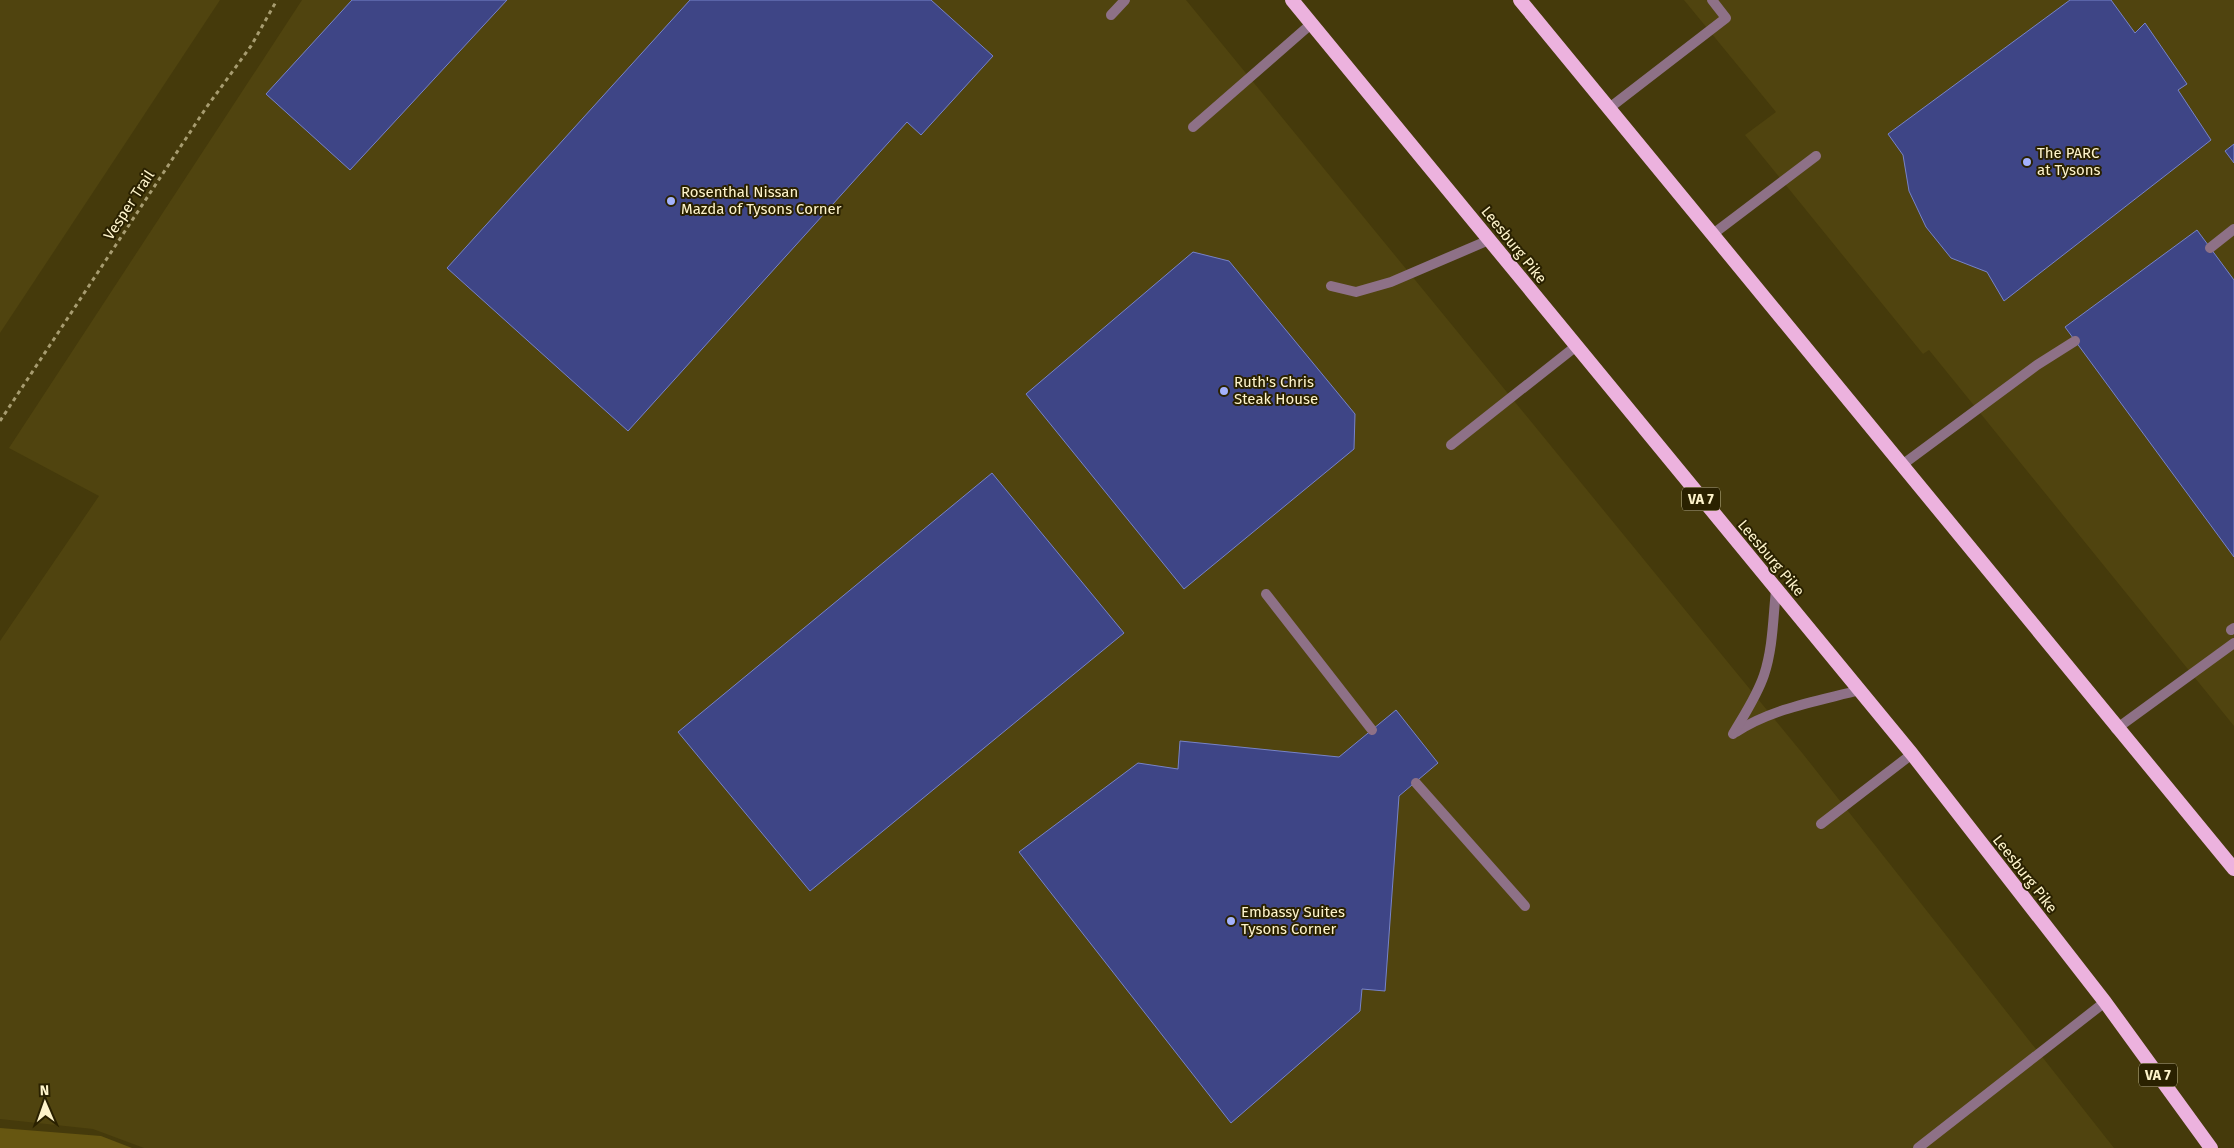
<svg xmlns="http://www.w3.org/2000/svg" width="2234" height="1148" font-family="'Fira Sans',sans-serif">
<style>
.built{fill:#50440f}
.green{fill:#665611}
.building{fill:#3e4586;stroke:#7783c9}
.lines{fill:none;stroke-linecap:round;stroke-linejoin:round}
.path{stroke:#a79c70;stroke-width:3;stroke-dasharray:4 4;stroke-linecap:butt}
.service{stroke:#8e7187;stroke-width:10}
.trunk{stroke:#ecb2de;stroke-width:14}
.poi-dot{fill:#a4b2fc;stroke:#2a2100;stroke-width:2}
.labels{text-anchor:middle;stroke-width:4;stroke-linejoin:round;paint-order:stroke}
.shield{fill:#2a2100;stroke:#beb58e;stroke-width:1}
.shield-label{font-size:14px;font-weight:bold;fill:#fef4cb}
.poi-label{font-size:15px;fill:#fef4cb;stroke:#2a2100;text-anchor:start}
.street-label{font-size:15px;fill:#fef4cb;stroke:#2a2100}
</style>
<rect width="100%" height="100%" fill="#453a0b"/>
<g class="built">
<path d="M0,0H220L0,333Z"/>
<path d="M302,0H1186L1803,754L2114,1148H144L93,1129L0,1119V641L99,496L9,448Z"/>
<path d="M1684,0H2234V726L1929,350L1923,354L1745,135L1776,112Z"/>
</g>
<path class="green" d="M0,1128L101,1136L132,1148H0Z"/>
<g class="building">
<path d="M352,0H507L350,170L266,94Z"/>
<path d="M690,0H931L993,56L921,135L907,122L628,431L447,268Z"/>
<path d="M2070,0H2111L2135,33L2145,23L2187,84L2178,90L2211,140L2004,301L1987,272L1951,258L1926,227L1909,191L1903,155L1888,134Z"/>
<path d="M2234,144V163L2225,151Z"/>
<path d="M2197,230L2234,280V557L2065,327Z"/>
<path d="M1193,252L1229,261L1355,414L1354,449L1184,589L1026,394Z"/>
<path d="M992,473L1124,633L810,891L678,732Z"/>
<path d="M1396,710L1438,763L1399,796L1385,991L1362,989L1360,1011L1231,1123L1019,852L1138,763L1178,769L1180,741L1339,757Z"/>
</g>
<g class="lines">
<path class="path" d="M0,421L206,108L251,46L277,0"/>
<g class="service">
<path d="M1111,15L1125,0"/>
<path d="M1608,109L1726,18L1712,0"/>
<path d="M1193,127L1311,24"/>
<path d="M1713,234L1816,156"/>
<path d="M2210,248L2234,229"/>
<path d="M1331,286L1356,292L1391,282L1489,240"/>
<path d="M1451,445L1575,347"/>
<path d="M1902,465L2037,365L2075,341"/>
<path d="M1266,594L1372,730"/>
<path d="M2231,630L2234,628"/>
<path d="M2116,729L2234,643"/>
<path d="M1736,732C1773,708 1818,701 1860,690"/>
<path d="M1733,734C1744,715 1757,696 1764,675C1773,648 1773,618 1776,590"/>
<path d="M1416,783L1525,906"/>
<path d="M1821,824L1912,754"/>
<path d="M1918,1148L2105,1002"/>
</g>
<g class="trunk">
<path d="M1292,0L1912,754L2105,1002L2211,1148"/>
<path d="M1520,0L2234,869"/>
</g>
</g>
<g class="poi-dot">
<circle cx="2027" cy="162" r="5"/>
<circle cx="671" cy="201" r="5"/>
<circle cx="1224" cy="391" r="5"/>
<circle cx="1231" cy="921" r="5"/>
</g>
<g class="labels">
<g class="shield">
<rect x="1682" y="487.5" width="38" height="23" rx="4"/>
<rect x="2139" y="1063.5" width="38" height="23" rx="4"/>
</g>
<g class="shield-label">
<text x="1701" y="504">VA 7</text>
<text x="2158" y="1080">VA 7</text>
</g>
<g class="poi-label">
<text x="2037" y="158">The PARC<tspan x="2037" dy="17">at Tysons</tspan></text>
<text x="681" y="197">Rosenthal Nissan<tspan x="681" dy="17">Mazda of Tysons Corner</tspan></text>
<text x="1234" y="387">Ruth's Chris<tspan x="1234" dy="17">Steak House</tspan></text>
<text x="1241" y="917">Embassy Suites<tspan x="1241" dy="17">Tysons Corner</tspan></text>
</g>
<g class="street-label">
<text transform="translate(129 205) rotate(-57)" y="5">Vesper Trail</text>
<text transform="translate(1514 245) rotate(51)" y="5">Leesburg Pike</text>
<text transform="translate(1771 558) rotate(50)" y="5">Leesburg Pike</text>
<text transform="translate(2025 874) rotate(52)" y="5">Leesburg Pike</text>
</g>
</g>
<g transform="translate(45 1103) rotate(358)" stroke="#2a2100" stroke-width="4" paint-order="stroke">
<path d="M0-4L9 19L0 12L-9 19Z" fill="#fef4cb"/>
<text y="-8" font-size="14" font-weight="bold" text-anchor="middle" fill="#fef4cb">N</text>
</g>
</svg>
